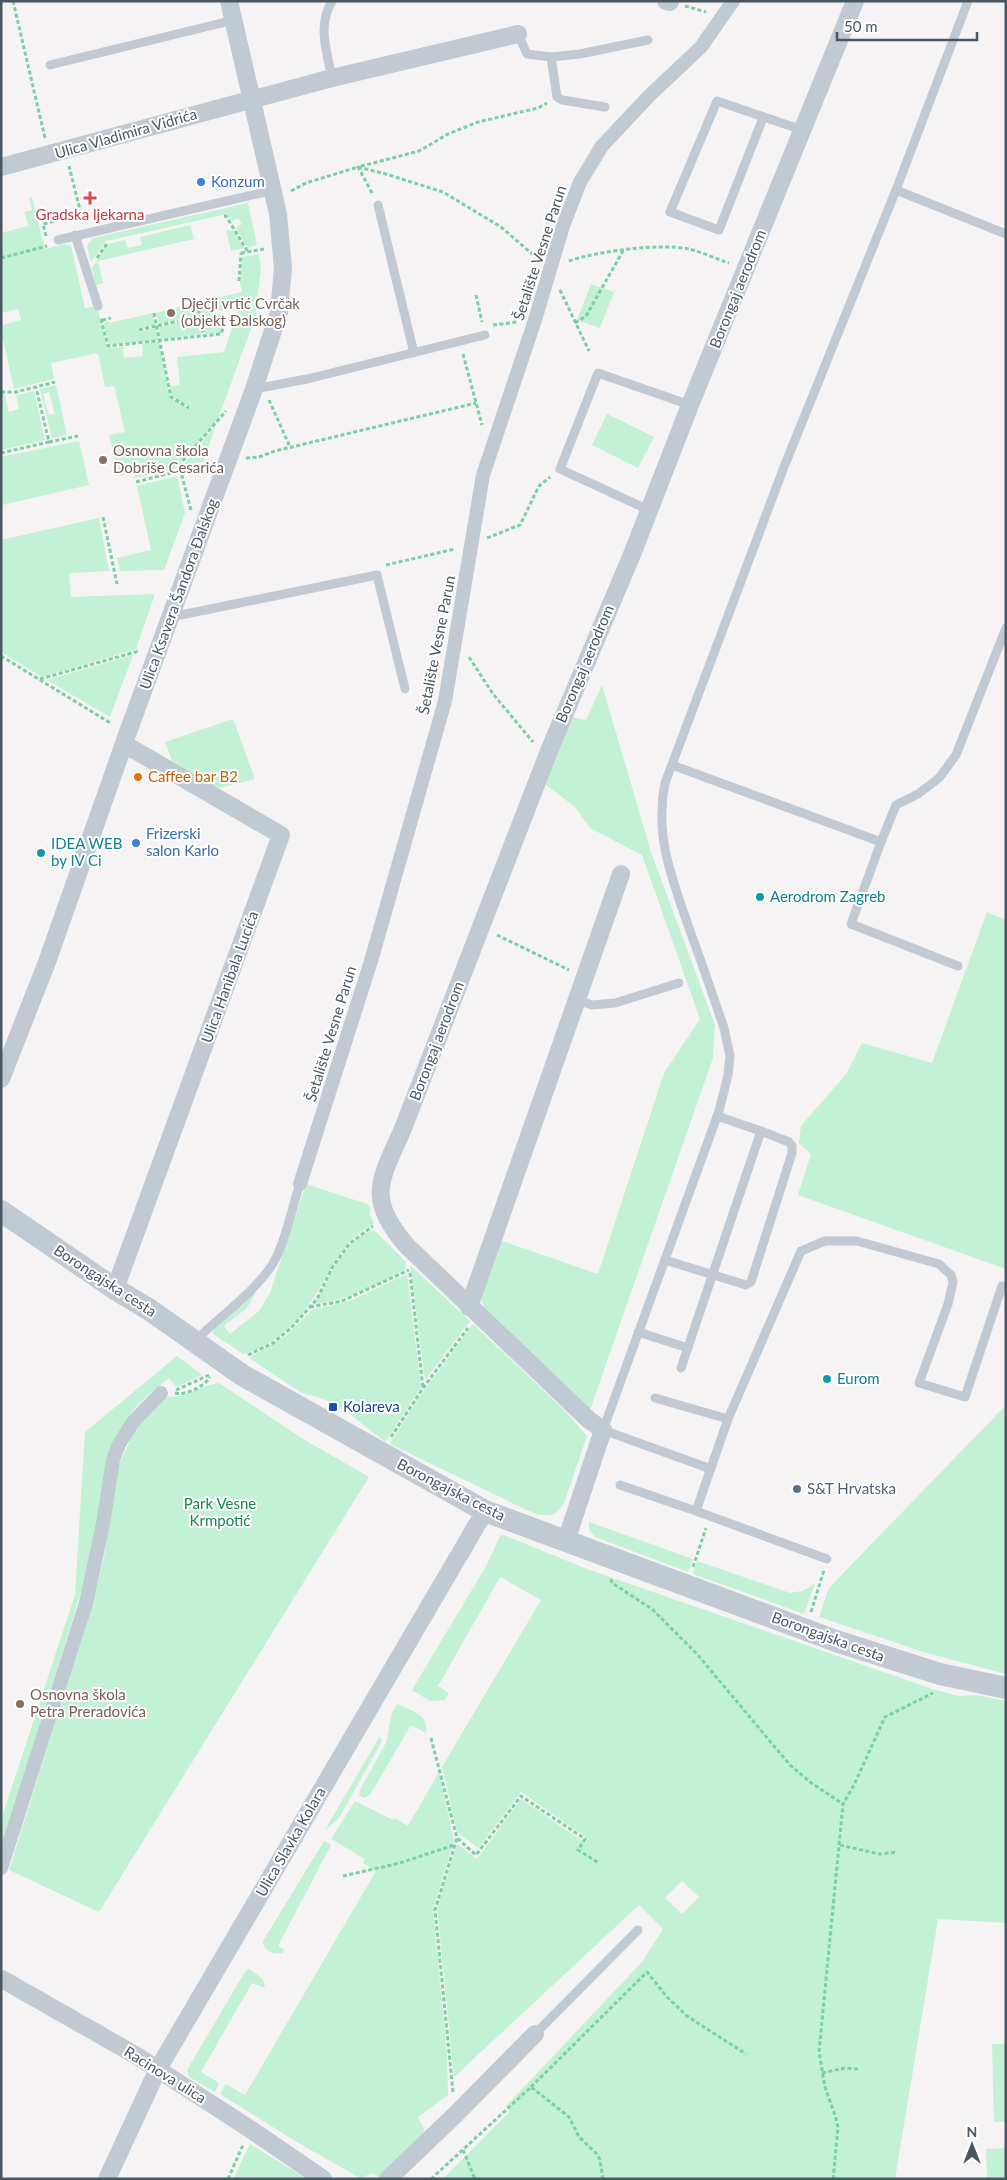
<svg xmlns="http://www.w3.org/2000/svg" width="1007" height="2180" font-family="Lato,sans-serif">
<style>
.green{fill:#c3f1d5;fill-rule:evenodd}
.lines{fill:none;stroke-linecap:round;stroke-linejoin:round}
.path{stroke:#7ad0a6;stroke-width:3;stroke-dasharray:4 2.5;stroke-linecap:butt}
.service{stroke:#c1cad2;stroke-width:9}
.pedestrian{stroke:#c1cad2;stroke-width:14}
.minor{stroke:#c1cad2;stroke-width:18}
.tertiary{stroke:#c1cad2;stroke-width:22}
.shop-dot{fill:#3f7fe0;stroke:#fff;stroke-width:2}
.health-dot{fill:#e0444e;stroke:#fff;stroke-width:2}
.education-dot{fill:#8d6e63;stroke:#fff;stroke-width:2}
.food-dot{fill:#e8710a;stroke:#fff;stroke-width:2}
.culture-dot{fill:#0f9aa8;stroke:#fff;stroke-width:2}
.transit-dot{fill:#1a4fb4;stroke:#fff;stroke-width:2}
.service-dot{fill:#5c6f8a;stroke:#fff;stroke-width:2}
.labels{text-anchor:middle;stroke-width:4;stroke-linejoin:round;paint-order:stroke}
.street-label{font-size:15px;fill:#4a5661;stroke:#fff}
.shop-label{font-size:15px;fill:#366cbe;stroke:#fff;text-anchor:start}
.health-label{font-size:15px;fill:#be3a42;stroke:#fff}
.education-label{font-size:15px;fill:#785e54;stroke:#fff;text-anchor:start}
.food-label{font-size:15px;fill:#c56008;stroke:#fff;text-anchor:start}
.culture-label{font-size:15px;fill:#0d838f;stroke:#fff;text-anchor:start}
.transit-label{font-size:15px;fill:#164399;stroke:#fff;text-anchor:start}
.service-label{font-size:15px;fill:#4e5e75;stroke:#fff;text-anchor:start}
.park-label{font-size:15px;fill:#17864f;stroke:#fff}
</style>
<rect width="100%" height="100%" fill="#f5f3f3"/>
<g class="green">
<path d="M32,197L45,249L65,244L71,246L85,308L97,306L107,348L123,347L124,358L143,356L142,344L159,342L170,398L190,409V407L172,396L170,386L180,385L177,357L224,352L238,311L223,308L222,311L212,310V313L220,314L218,325H221L222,319L225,320L220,333L205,334L199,302L242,292L240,283L242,257L259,254L261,269L255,318L218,419L174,469L135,478L134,473L119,476L109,435L125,432L114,386L105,387L98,353L51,363L54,379L14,389L3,340H1V320L3,325L21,320L18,309L1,313V233L28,226L25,212L32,210L29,198Z"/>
<path d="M248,203L257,245L248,248L236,228L242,224L238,218L232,221L227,214L106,241L91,262L87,246L93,238Z"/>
<path d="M190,225L194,239L98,261L103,283L96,285L92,268L108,244L125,240L128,248L142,245L140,237Z"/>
<path d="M233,230L244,248L231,251L226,231Z"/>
<path d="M591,284L614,292L600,328L577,320Z"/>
<path d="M196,303L202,334L161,339L159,327L179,322V319L159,324L156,313Z"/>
<path d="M153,313L155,325L138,329L139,332L156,328L158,340L109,345L104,322L109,321V323Z"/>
<path d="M1,381L9,412L19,409L16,395L34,391L45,440L1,450Z"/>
<path d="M56,385L67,435L52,438L40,389ZM49,392L55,414L49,415L43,394Z"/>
<path d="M607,414L654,437L638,468L592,445Z"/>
<path d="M215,427L204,461L181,467Z"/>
<path d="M79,441L89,485L2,505L1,457Z"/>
<path d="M177,476L185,513L164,570L120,571L117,558L151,550L137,486Z"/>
<path d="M99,518L109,571L69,573L71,597L155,594L136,649L42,677L1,652V540Z"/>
<path d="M133,655L110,717L47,680Z"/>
<path d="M602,685L651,852L715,1025L713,1058L590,1410L485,1310L480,1295L499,1240L598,1274L664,1073L700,1019L642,855L590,828L575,807L545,784L570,719L572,717L586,720Z"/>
<path d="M233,719L255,779L215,789L172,761L165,742Z"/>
<path d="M987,912L1006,920V1269L798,1195L811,1154L799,1143L801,1126L847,1073L862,1043L932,1063Z"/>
<path d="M306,1184L367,1204L370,1207V1215L374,1224C342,1239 333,1268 316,1294C299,1321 274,1346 243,1354L213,1334V1328L256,1292L247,1308L224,1326L230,1334L259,1311L270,1293Z"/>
<path d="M374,1230L406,1262V1269C377,1284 348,1300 315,1304C330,1278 343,1239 374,1230Z"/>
<path d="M410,1265L470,1321L425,1380Z"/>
<path d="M407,1274L421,1387L385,1442L351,1415L324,1399L300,1392L249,1358L286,1336L312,1310L350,1301Z"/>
<path d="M473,1324L563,1409L587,1436L564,1503C555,1519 544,1517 529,1511L390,1444L418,1399Z"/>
<path d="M177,1356L202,1375L176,1387L169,1378L148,1395L134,1409L117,1434L85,1579L1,1850V1820L75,1595L85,1432Z"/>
<path d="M219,1383L303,1439L369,1477L99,1912L9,1870L93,1602L104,1557L118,1467L135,1429L164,1397L182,1396L205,1386Z"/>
<path d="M1006,1405V1674L923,1652L819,1617L829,1588Z"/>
<path d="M589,1522L693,1559L688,1572L595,1537L589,1529Z"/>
<path d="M501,1534L587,1569L932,1689L959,1696L976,1695L1006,1701V1923L938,1919L895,2179H443L510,2111L506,2106L642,1962L663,1929L639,1905L454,2077L437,1908L457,1844L477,1859L521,1799L585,1843L588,1839L521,1792L478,1848L457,1832L442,1767L541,1600L500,1577L438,1686L449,1693L445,1700L430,1701L412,1690L485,1568ZM682,1881L699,1897L682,1914L665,1898Z"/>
<path d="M697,1561L790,1593L802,1591L815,1584L804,1614L693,1574Z"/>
<path d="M397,1704C410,1710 430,1715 426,1733L411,1725L370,1795L363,1798L359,1795L360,1790L387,1741L391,1715Z"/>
<path d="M380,1736L382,1741L339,1818L325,1830Z"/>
<path d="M439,1772L454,1841L433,1909L447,2055L448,2095L418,2117L424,2129L423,2133L380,2178L373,2173L360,2178L295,2141L220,2094L226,2084L245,2095L376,1871L363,1863L365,1859L331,1839L355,1801L393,1820L395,1818L408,1826Z"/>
<path d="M324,1841L331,1845L278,1946L285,1950L282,1953C274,1955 263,1951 263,1941Z"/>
<path d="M249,1969L263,1979L265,1988L252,1983L201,2072L219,2083L215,2092L189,2077L187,2070L246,1970Z"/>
<path d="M992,2044H1006V2122H994Z"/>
<path d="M250,2144L307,2179H233Z"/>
<path d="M1006,2148V2179H987L986,2149Z"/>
</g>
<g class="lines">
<g class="path">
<path d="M13,1L45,138"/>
<path d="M685,6L706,12"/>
<path d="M291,191L306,183L358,167L386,174L443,192L501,227L537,258"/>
<path d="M372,193L358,167L419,151L448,134L478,122L538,108L547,103"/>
<path d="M224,216H226L248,252"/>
<path d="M46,236L43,224L81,214L69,166"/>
<path d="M241,253L264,249"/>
<path d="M1,258L47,246"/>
<path d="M97,258L108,242"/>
<path d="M569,261C598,251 660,243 689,249C702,252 716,259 729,263"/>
<path d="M239,281L241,253"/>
<path d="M560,290L589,351"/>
<path d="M476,295L482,322"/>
<path d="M197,303L204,336"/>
<path d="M154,313L171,397L189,408"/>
<path d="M101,319L108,346L221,334L226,320"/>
<path d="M102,320L111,318"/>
<path d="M575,323L586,316L624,249"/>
<path d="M493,325L517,322"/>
<path d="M139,330L178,321"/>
<path d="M463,354L482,425"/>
<path d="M1,392H16L55,382"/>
<path d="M269,400L290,447"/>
<path d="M49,442L78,436"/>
<path d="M1,453L49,442L36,387"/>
<path d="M246,458L259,457L275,451L476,403"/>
<path d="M136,482L179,471L206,468"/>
<path d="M191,510L179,465L226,411"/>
<path d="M103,517L117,584"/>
<path d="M487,538L520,525L539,486L550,477"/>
<path d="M386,565L455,549"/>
<path d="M1,656L112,724"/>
<path d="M469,657L493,694L533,742"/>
<path d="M40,679L139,651"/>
<path d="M497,935L569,970"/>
<path d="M410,1273L423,1388"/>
<path d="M310,1307L342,1301L409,1270"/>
<path d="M248,1355L273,1343L292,1327L317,1299L332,1268L349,1244L373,1226"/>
<path d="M176,1390L209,1375"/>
<path d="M175,1393C185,1396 205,1386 210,1377"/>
<path d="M391,1437L423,1388L468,1328"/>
<path d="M693,1567L706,1528"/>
<path d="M611,1579L612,1583L652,1609L697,1654L790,1765L810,1782L843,1804"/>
<path d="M811,1612L824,1570"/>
<path d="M431,1738L457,1838L476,1855L521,1796L585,1839L578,1850L599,1863"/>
<path d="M840,1845L879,1854L897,1852"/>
<path d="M343,1876L400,1863L454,1845"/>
<path d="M822,2073L845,2068L859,2069"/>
<path d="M531,2087L647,1972L667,1997L687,2016L746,2054"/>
<path d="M453,2092L435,1910L457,1838"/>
<path d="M463,2150L475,2179"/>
<path d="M228,2179L243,2145"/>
<path d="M431,2179L531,2087L569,2117L579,2137L597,2154L600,2160L603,2179"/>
<path d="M833,2179L838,2128L836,2118L825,2087L819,2052L843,1804L854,1785L885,1717L933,1693"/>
</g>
<g class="service">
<path d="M332,1C317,25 327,52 332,78"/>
<path d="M518,34L527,54L551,57L580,54L648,40"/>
<path d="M551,57L557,97L562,100L605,107"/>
<path d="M50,65L234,20"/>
<path d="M763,118L719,230L670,212L717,101L802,130"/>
<path d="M896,190L968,1"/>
<path d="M378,205L414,353"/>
<path d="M75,235L98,306"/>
<path d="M58,240L274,190"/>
<path d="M254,389L307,379L485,335"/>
<path d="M649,510L560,469L598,373L690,405"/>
<path d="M171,617L377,575L405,689"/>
<path d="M672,765L881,842L896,805L918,794L939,778L956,755L1006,628"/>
<path d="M881,842L851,924L958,966"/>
<path d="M577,1000L592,1005L615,1003L679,983"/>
<path d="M665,1260L746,1285L751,1282L792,1153V1146L789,1142L761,1131"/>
<path d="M638,1332L688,1348"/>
<path d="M195,1341C219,1317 250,1296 270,1268C284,1249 292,1207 300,1184"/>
<path d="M681,1368L761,1131L717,1116"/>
<path d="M655,1398L728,1419"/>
<path d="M711,1469L603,1430L719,1111L728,1075L730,1056L724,1028C713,996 702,963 690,931C673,881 654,837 665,783L784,467L896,190L1006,234"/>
<path d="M620,1485L696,1511"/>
<path d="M827,1559L696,1511L728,1419L801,1251L825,1241H857L939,1264L951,1275L953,1282L948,1304L919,1383L965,1397L1002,1286"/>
<path d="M535,2034L638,1930"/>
</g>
<g class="pedestrian">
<path d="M300,1184L371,961L445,701L483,475L535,320L563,226L580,182L602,146L649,96L701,47L733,1"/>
<path d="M1,1868L86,1603L103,1524L113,1460L119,1444L133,1422L161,1393"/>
</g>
<g class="minor">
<path d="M666,1L670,2"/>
<path d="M1,167L332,78L518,34"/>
<path d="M1,1079L47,962L128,732L254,389L279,312L283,268L278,214L229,1"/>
<path d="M115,1289L281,835L124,744"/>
<path d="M469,1307L621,874"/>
<path d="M566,1541L603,1430L589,1420L406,1245C367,1198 379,1182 402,1131L549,751L633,552L690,405L855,1"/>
<path d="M2,1979L137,2056L250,2129L323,2179"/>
<path d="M107,2179L158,2069L485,1511"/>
<path d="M388,2179L455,2115L535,2034"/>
</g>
<path class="tertiary" d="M1,1211L115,1289L150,1310L242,1375L485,1511L836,1641L940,1674L1006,1688"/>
</g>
<g class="shop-dot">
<circle cx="201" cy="182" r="5"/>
<circle cx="136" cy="843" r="5"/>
</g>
<path class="health-dot" d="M87.5 190.5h5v5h5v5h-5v5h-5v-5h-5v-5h5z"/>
<g class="education-dot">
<circle cx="171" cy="313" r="5"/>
<circle cx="103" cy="460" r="5"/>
<circle cx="20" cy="1704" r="5"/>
</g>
<circle class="food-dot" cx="138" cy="777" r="5"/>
<g class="culture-dot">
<circle cx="41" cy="853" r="5"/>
<circle cx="760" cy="897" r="5"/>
<circle cx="827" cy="1379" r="5"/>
</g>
<rect class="transit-dot" x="328" y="1402" width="10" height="10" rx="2.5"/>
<circle class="service-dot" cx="797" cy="1489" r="5"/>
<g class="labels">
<g class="street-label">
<text transform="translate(126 134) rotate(-16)" y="5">Ulica Vladimira Vidrića</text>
<text transform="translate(540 253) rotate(-72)" y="5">Šetalište Vesne Parun</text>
<text transform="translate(738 289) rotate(-68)" y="5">Borongaj aerodrom</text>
<text transform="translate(179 594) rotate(-70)" y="5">Ulica Ksavera Šandora Đalskog</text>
<text transform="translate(437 645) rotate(-79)" y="5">Šetalište Vesne Parun</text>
<text transform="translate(585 664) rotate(-67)" y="5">Borongaj aerodrom</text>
<text transform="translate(230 977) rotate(-70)" y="5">Ulica Hanibala Lucića</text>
<text transform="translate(331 1034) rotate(-73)" y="5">Šetalište Vesne Parun</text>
<text transform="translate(437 1041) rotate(-69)" y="5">Borongaj aerodrom</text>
<text transform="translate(105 1281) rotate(33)" y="5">Borongajska cesta</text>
<text transform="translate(451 1490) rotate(27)" y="5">Borongajska cesta</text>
<text transform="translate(828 1637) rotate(20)" y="5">Borongajska cesta</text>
<text transform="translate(291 1842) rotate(-60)" y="5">Ulica Slavka Kolara</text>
<text transform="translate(165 2075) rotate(32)" y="5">Racinova ulica</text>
</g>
<g class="shop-label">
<text x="211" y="187">Konzum</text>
<text x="146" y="839">Frizerski<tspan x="146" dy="17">salon Karlo</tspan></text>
</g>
<g class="health-label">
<text x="90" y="220">Gradska ljekarna</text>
</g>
<g class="education-label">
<text x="181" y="309">Dječji vrtić Cvrčak<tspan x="181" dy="17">(objekt Đalskog)</tspan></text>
<text x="113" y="456">Osnovna škola<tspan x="113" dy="17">Dobriše Cesarića</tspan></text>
<text x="30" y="1700">Osnovna škola<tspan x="30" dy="17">Petra Preradovića</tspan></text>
</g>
<g class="food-label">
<text x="148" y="782">Caffee bar B2</text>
</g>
<g class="culture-label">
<text x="51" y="849">IDEA WEB<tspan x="51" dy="17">by IV Ci</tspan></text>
<text x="770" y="902">Aerodrom Zagreb</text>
<text x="837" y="1384">Eurom</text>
</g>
<g class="transit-label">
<text x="343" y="1412">Kolareva</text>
</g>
<g class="service-label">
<text x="807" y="1494">S&amp;T Hrvatska</text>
</g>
<g class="park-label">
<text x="220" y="1509">Park Vesne<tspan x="220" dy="17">Krmpotić</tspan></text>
</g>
</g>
<rect width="1007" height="2180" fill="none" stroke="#4a5661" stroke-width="5"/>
<g transform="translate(972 2145)" stroke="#ffffff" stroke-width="4" paint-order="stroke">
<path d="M0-4L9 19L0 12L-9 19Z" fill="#4a5661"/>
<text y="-8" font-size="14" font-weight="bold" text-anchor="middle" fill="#4a5661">N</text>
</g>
<path d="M837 32v8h140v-8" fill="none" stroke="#4a5661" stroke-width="2.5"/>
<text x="844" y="32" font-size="15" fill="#4a5661" stroke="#ffffff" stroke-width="4" paint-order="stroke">50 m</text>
</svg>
